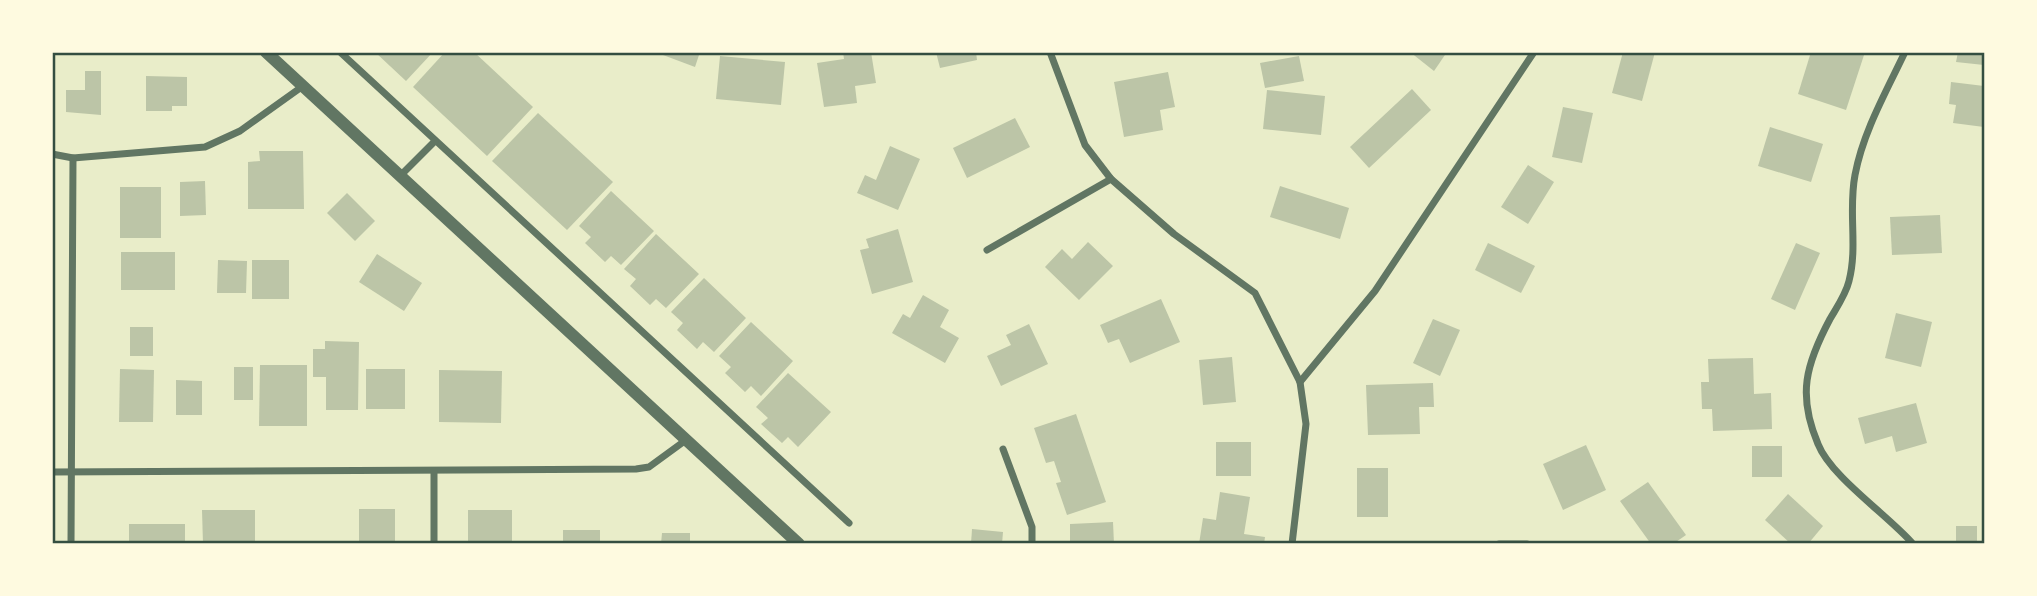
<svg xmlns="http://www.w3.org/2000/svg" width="2037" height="596" font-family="'Source Serif 4',serif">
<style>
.building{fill:#bcc5a7}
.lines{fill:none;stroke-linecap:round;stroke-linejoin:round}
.minor{stroke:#617663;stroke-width:7}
.tertiary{stroke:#617663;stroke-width:12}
.neatline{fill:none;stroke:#344e41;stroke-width:2.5}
</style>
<rect width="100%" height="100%" fill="#e9edc9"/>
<g class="building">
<path d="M375,52H433L406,81Z"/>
<path d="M445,52H474L533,107L487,156L413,87Z"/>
<path d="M655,52H700L695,67Z"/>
<path d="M843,52H871L876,83L855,86L857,103L824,107L817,63L844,59Z"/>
<path d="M936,52H976L977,60L940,68Z"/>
<path d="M1410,52H1447L1434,71Z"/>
<path d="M1623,52H1655L1642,101L1612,93Z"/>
<path d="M1811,52H1865L1846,110L1798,94Z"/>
<path d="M1958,52H1984V65L1956,62Z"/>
<path d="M720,56L785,62L781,105L716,99Z"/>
<path d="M1299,56L1304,81L1265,88L1260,63Z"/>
<path d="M85,71H101V115L66,112V90H85Z"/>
<path d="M1168,72L1175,107L1160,110L1163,130L1124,137L1114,82Z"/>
<path d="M146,76L187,77V106H172V111H146Z"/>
<path d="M1951,82L1984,86V127L1953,123L1956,105L1949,104Z"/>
<path d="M1412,89L1431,110L1369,168L1350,147Z"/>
<path d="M1267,90L1325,96L1321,135L1263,129Z"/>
<path d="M1563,107L1593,113L1582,163L1552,157Z"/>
<path d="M538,113L613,182L567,230L492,161Z"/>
<path d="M1015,118L1030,147L967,178L953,148Z"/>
<path d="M1770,127L1823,144L1811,182L1758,166Z"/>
<path d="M890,146L920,159L898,210L857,193L865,175L876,180Z"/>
<path d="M259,151H303L304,209H248V162L260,161Z"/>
<path d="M1528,165L1554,182L1528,224L1501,207Z"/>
<path d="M205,181L206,215L180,216V182Z"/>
<path d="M1280,186L1349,208L1340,239L1270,217Z"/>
<rect x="120" y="187" width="41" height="51"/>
<path d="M611,191L654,231L621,265L611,256L605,262L585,243L591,237L579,226Z"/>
<path d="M347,193L375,221L355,241L327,213Z"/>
<path d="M1940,215L1942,253L1892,255L1890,217Z"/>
<path d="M898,229L913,282L872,294L860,250L869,248L866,239Z"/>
<path d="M656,234L699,274L666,308L656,299L650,305L630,286L636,279L624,269Z"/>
<path d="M1088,242L1113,266L1079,300L1045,267L1062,249L1072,259Z"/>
<path d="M1488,243L1535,266L1521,293L1475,270Z"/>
<path d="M1796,243L1820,253L1795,310L1771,299Z"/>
<rect x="121" y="252" width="54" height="38"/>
<path d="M377,254L422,283L404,311L359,282Z"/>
<path d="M218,260L247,261L246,293H217Z"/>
<rect x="252" y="260" width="37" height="39"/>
<path d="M704,278L746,318L714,352L703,342L697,349L677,330L683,323L671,312Z"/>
<path d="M923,295L949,310L940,327L959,338L945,363L892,333L903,314L910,318Z"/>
<path d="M1161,299L1180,342L1130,363L1119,339L1108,343L1100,325Z"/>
<path d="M1896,313L1932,322L1921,367L1885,358Z"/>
<path d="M1433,319L1460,330L1440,376L1413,363Z"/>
<path d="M751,322L793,361L761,396L751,386L745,392L725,373L731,367L719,356Z"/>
<path d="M1029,324L1048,364L1001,386L987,356L1011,345L1006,335Z"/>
<rect x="130" y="327" width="23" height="29"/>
<path d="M325,341L359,342L358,410H326V377H313V349H325Z"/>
<path d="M1232,357L1236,402L1203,405L1199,360Z"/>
<path d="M1753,358L1754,394L1771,393L1772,429L1713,431L1712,409H1702L1701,382H1709L1708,359Z"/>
<path d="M260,365H307V426H259Z"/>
<rect x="234" y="367" width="19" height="33"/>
<path d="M120,369L154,370L153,422H119Z"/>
<rect x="366" y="369" width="39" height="40"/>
<path d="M439,370L502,371L501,423L439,422Z"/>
<path d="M788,373L831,412L798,447L788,437L782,443L761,424L768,418L756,407Z"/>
<path d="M176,380L202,381V415H176Z"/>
<path d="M1433,383L1434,407H1419L1420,434L1368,435L1366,385Z"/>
<path d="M1916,403L1927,443L1896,452L1892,436L1865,444L1858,418Z"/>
<path d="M1076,414L1106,502L1067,515L1056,483L1061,482L1054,461L1046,463L1034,428Z"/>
<rect x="1216" y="442" width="35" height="34"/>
<path d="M1586,445L1606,490L1563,510L1543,464Z"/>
<rect x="1752" y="446" width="30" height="31"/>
<rect x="1357" y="468" width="31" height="49"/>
<path d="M1648,482L1686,535L1673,544H1651L1620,501Z"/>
<path d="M1220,492L1250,497L1244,534L1265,537L1264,544H1199L1203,518L1216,520Z"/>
<path d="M1788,494L1823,526L1808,544H1791L1765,520Z"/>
<rect x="359" y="509" width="36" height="34"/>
<path d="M202,510H255V544H203Z"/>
<rect x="468" y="510" width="44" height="34"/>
<path d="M1113,522L1114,544H1070V524Z"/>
<rect x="129" y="524" width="56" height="20"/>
<rect x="1956" y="526" width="21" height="18"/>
<path d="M972,529L1003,532L1002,544H971Z"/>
<rect x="563" y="530" width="37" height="14"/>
<path d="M662,533H690V544H661Z"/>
</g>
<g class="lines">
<g class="minor">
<path d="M340,52L849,523"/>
<path d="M1050,52L1085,145L1111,179L1174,234L1255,293L1300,382L1306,424L1292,544"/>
<path d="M1905,52C1886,92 1863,132 1855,175C1848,211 1858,246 1849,281C1846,294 1837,307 1830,319C1806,364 1797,395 1818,444C1831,477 1889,516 1913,544"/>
<path d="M52,154L73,158L205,147L240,131L303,86"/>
<path d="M400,176L435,141"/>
<path d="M987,250L1111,179"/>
<path d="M1300,382L1375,291L1534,52"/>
<path d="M1003,449L1032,527V544"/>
<path d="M52,472L636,469L649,467L686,440"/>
<path d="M434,472V544"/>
<path d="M71,544L73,158"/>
<path d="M1499,544H1527"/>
</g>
<path class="tertiary" d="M266,52L799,544"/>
</g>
<rect width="2037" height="596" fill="none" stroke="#fefae0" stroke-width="108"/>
<rect x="54" y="54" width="1929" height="488" class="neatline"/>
</svg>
